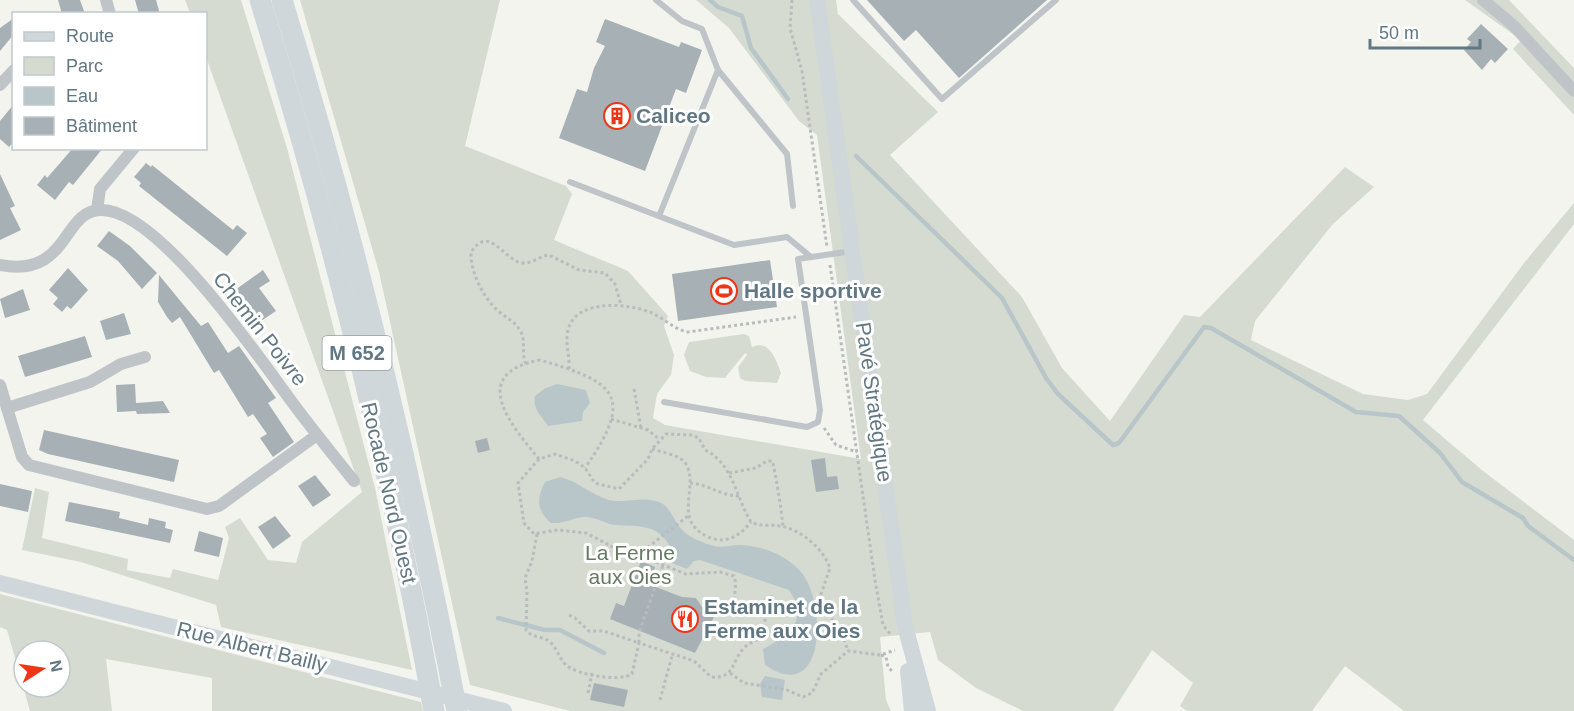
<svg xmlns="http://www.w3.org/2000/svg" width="1574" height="711" font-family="Arial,sans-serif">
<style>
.green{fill:#d5dbd0;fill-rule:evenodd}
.water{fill:#b8c6ca}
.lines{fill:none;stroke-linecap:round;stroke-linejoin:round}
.stream{stroke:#b8c6ca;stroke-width:4.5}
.building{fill:#a7b1b5}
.path{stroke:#b8bcbe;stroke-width:3;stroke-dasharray:3 3;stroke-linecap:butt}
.lane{stroke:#bec4c7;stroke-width:6}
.street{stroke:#bec4c7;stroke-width:12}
.secondary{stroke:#d0d7da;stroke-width:16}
.highway{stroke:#d0d7da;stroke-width:21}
.labels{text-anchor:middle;stroke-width:6;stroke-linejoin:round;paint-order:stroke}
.shield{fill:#fff;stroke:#90a0a8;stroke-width:1.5}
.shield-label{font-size:20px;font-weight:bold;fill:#617783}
.poi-label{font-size:21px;font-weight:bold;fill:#617783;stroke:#fff;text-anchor:start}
.street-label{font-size:21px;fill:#617783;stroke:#fff}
.park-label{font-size:21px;fill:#677960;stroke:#fff}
</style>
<rect width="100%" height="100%" fill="#f4f4ef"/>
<g class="green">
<path d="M185,0H241L287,148L375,488L412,670L221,627L216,605L81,562L22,550L35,488L49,492L42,538L128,559L127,570L170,578L173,569L218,580L229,538L225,527L240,518L268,560L296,563L302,542L362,492L206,57V14L190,13Z"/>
<path d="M300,0H500L465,146L566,186L572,194L554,240L628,271L668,316L664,326L674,355L671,375L657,394L653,418L665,425L861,459L817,135L799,121L729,28L696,0H836L838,14L938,112L890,155L1022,297L1062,368L1110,421L1184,315L1200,317L1345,167L1374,187L1333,224L1255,321L1251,340L1363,394L1408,400L1427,394L1524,263L1574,203V224L1423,420L1483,471L1574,540V711H1404L1345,666L1312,711H1187L1180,706L1193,683L1152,650L1113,711H1023L976,688L938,660L930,632L880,637L886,700L891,711H570L470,685L379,272Z"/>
<path d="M1465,0H1509L1574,68V115L1513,49L1521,40Z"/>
<path d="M744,334L749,336L752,347C769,339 776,359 781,373L777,383L745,381L740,378L738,367L747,355L745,353L725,378L706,377L690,371L684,355L689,342Z"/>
<path d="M0,594L421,702L423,711H212V678L106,659L112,711H30L7,630L0,627ZM24,651H60V687H24Z"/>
</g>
<g class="water">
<path d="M557,384L586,390L590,403L583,412L582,421L548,426C543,417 532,410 535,396L544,389Z"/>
<path d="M560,477C578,481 591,495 609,500C627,504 647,494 663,504C670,509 674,519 679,526C688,538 701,542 714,546C723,548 732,545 741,545C763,546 788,556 802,573C827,606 825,706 765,665L763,649C789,636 810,620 789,590L700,560L694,561L687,569L669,562L670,546C656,523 639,527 616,525C605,524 595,516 584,517C572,518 564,524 551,523C537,512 536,498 545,482Z"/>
<path d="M765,676L785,680L782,700L762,697L760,684Z"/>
</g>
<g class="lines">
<g class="stream">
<path d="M710,0L718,7L742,16L751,48L788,99"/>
<path d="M856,156L1002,298L1046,378L1058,394L1113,445L1119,443L1204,327L1211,328L1356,412L1399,416L1440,453L1462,482L1523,518L1528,526L1574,560"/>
<path d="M498,618L545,630H560L604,653"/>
</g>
</g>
<g class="building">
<path d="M58,0H80L85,14H62Z"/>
<path d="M135,0H156L160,14H139Z"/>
<path d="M867,0H1047L959,78L916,30L904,41Z"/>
<path d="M14,18V34L0,51V28Z"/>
<path d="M605,19L679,47L681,42L702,50L686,93L676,89L645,171L559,138L577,89L587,92L594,68L605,46L596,42Z"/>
<path d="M1481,24L1508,49L1495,63L1491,59L1482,70L1464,50L1471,42L1467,39Z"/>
<path d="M14,104V141L9,147L0,139V121Z"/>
<path d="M73,148H103L73,185L69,182L55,200L37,185L45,175L47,178Z"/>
<path d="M146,163L151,167L152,165L233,230L237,225L247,233L227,256L139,186L141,183L134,177Z"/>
<path d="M0,174L15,206L10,208L21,230L0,240Z"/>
<path d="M109,231L130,246L157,273L142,289L118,261L97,246Z"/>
<path d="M770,260L777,307L678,321L672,274Z"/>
<path d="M68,268L88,290L71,309L67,306L62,312L53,304L58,298L49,290Z"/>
<path d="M263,270L270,281L259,288L276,311L258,323L235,290Z"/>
<path d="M159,275L201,326L208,322L228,353L239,346L276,398L268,403L294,442L273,457L260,438L267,434L253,414L248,417L219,370L214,373L180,317L172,323L167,317L158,302Z"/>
<path d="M23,289L30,310L5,318L0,299Z"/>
<path d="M124,313L131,334L106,340L100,321Z"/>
<path d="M85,336L92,357L25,377L18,356Z"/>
<path d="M135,384L136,403L163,401L170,413L137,414L136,411L117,412L116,385Z"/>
<path d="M44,430L179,460L174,482L48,454L39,450Z"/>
<path d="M487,438L490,450L478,453L475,441Z"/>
<path d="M825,458L827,477L837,476L839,489L816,492L811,460Z"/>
<path d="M315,475L331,495L313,507L298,486Z"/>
<path d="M0,484L32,491L28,512L0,506Z"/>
<path d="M69,502L120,512L119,518L148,525L149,518L166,522L165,528L173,530L170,543L65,521Z"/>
<path d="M275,516L291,536L273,549L258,527Z"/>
<path d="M199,531L223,538L219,557L194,551Z"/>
<path d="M641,561L655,567L648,584L682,597L696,598L702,607L716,613L695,653L610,619L616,603L624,606Z"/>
<path d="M594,683L628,690L624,707L590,700Z"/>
</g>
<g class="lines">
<g class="path">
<path d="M792,0L790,28L802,71L827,247"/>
<path d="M830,265L875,580L883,625L891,635"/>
<path d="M526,364C521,353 526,342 521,332C515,321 506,318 497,310C483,297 470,271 471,252C490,224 502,259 522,263C532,264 540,256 549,255L579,270L605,273L615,284L621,305"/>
<path d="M569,369C570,354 564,342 569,327C578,299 629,303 652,313C665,319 675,330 688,332L796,317"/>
<path d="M634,389L641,428"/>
<path d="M611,419L648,430L659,439"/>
<path d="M824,428L836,445L857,452"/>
<path d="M652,449C661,452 681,455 686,464C700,488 670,522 711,538C728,544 740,535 751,522"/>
<path d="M539,459C511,425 467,374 540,360C615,382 636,395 585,468"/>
<path d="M729,473L756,468L767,461H772C775,467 782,516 783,526"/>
<path d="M690,483C708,484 718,495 739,496"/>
<path d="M537,534L532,561L525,578L527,591L526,630C533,639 542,635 550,642C557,648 559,658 566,665C577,675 620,682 632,674L639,643L694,661L711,677C736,679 731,660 745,647C752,641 760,640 765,633V614L761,603"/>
<path d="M608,553L612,546"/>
<path d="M638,555L688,516"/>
<path d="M773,596L743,610L736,607C732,597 738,587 734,576L720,572L686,574L631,552L619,550L586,533L558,530L534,534L524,523L518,483L539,459L555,454L575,461L585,468L595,483L619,489L648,459L652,449L666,434L691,435L699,438L705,450C733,463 736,498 751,522C760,527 770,524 780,526C800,529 823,548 830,568L820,597C827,617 843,631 848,651"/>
<path d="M569,615L575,618L589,631H604L639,643V633L663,565"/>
<path d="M881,655L886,657L888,667L893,672"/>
<path d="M730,673L744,683L787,690L803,697L812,693L821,674L848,651L881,655L895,650"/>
<path d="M588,693L592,673"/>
<path d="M660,700L672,656"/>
</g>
<g class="lane">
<path d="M656,0L682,21L702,29L718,70L659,216"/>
<path d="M853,0L942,99L1056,0"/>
<path d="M718,70L787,154L793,206"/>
<path d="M570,182L734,245L787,237L811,257"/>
<path d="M664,402L807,427L818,422L820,410L798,259L852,251"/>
</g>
<g class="street">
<path d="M106,0L110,14"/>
<path d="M1483,0L1514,26L1574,91"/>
<path d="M0,85L14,70"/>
<path d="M97,210L100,189L134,148"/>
<path d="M0,265C69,278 62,211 100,210C157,207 260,359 292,402C312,429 333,455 354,481"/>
<path d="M0,385L7,408L90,382L121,364L145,357"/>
<path d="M7,408L22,457L29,465L207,509L219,506L317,435"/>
</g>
<g class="secondary">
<path d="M817,0L905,626L928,711"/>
<path d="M0,583L504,711"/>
<path d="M908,671L912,711"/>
</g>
<g class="highway">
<path d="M260,0C332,232 391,471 434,711"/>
<path d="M282,0C354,233 411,471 457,711"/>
</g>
</g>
<defs>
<symbol id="building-ring" viewBox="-11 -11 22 22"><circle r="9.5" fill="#fff" stroke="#ee3516" stroke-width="1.5"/><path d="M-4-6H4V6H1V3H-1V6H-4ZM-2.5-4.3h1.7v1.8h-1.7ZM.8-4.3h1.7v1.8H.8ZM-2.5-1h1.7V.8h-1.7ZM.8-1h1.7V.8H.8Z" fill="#ee3516"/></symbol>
<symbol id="stadium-ring" viewBox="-11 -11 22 22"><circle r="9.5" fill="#fff" stroke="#ee3516" stroke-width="1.5"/><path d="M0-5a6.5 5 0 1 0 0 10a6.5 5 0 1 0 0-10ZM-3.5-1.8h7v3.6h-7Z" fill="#ee3516"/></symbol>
<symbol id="restaurant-ring" viewBox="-11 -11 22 22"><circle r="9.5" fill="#fff" stroke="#ee3516" stroke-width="1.5"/><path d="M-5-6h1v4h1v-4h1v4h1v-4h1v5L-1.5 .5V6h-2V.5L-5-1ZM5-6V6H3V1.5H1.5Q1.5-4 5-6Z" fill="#ee3516"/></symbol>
</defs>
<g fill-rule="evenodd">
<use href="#building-ring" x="602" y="101" width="30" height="30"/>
<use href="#stadium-ring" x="709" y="276" width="30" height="30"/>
<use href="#restaurant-ring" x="670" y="604" width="30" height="30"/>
</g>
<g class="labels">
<rect class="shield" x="322.5" y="336" width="69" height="34" rx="4.5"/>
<g class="shield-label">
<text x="357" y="360">M 652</text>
</g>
<g class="poi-label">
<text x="636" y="123">Caliceo</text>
<text x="744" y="298">Halle sportive</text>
<text x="704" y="614">Estaminet de la<tspan x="704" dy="24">Ferme aux Oies</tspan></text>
</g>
<g class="street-label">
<text transform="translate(260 329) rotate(52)" y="7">Chemin Poivre</text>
<text transform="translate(874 402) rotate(82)" y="7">Pavé Stratégique</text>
<text transform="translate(389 493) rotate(77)" y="7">Rocade Nord Ouest</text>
<text transform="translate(252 647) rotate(14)" y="7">Rue Albert Bailly</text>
</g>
<g class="park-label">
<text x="630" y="560">La Ferme<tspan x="630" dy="24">aux Oies</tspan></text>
</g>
</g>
<rect x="12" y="12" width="195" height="138" fill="#ffffff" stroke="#c0c9cd" stroke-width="1.5"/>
<rect x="24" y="32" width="30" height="9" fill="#d0d7da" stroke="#c0c9cd" stroke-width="1.5"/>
<text x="66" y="42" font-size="18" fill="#617783">Route</text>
<rect x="24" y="57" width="30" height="18" fill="#d5dbd0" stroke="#c0c9cd" stroke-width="1.5"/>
<text x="66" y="72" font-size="18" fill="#617783">Parc</text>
<rect x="24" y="87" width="30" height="18" fill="#b8c6ca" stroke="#c0c9cd" stroke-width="1.5"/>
<text x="66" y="102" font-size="18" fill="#617783">Eau</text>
<rect x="24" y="117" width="30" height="18" fill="#a7b1b5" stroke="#c0c9cd" stroke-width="1.5"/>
<text x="66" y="132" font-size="18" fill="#617783">Bâtiment</text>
<g transform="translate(42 669) rotate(78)"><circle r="28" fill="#ffffff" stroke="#c0c9cd" stroke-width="1.5"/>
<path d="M0-4.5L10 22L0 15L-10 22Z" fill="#ee3516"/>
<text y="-9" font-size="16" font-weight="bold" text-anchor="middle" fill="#617783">N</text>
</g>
<path d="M1370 39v9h110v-9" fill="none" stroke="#617783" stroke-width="3"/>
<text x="1379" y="39" font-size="18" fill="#617783" stroke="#ffffff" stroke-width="4.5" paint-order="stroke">50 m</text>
</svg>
